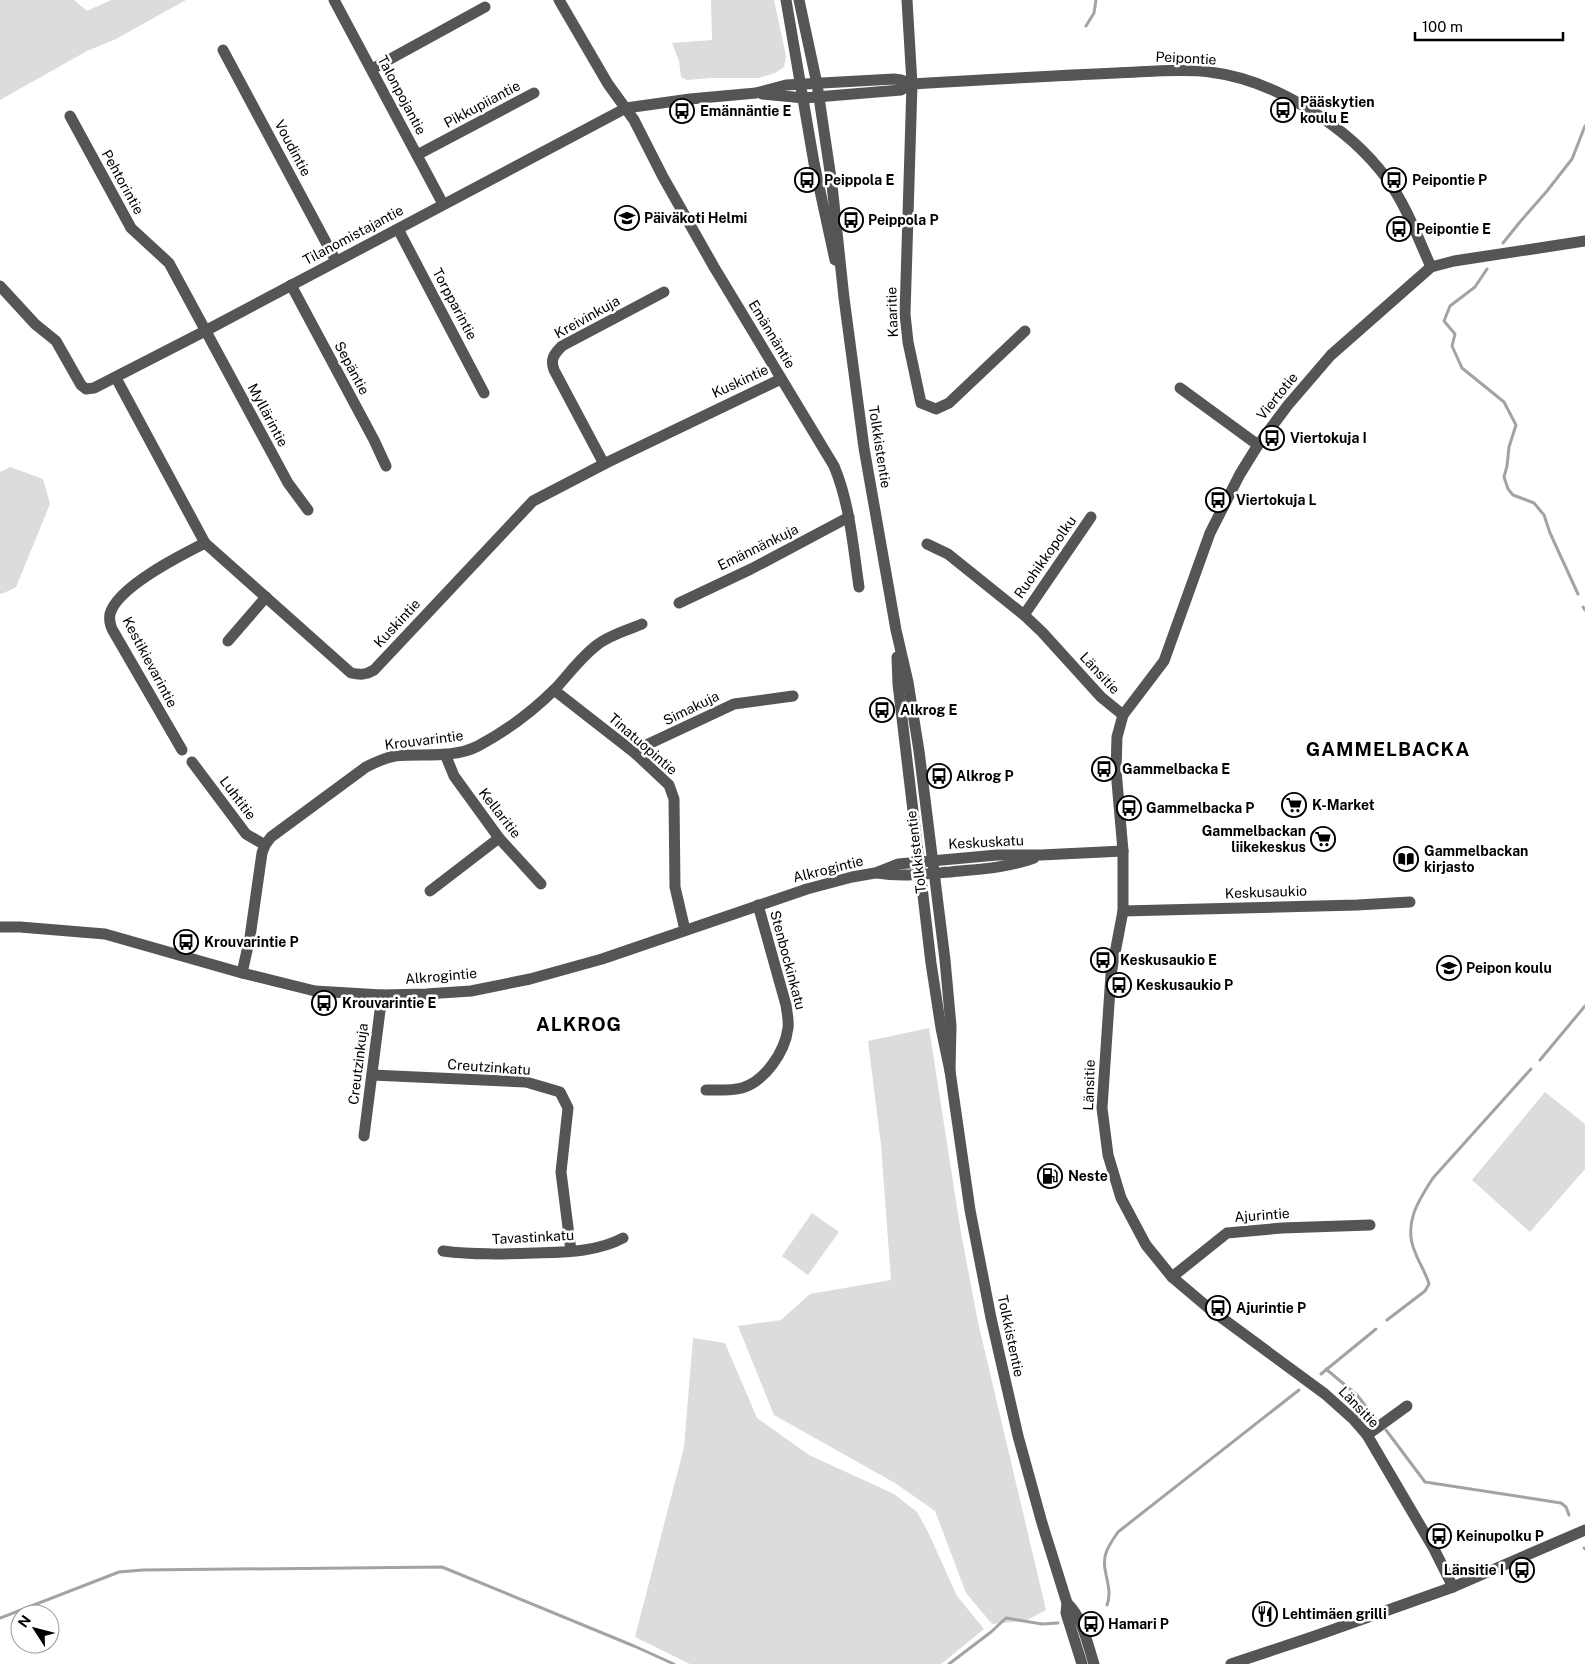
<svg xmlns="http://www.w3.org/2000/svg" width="1585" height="1664" font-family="'Public Sans',sans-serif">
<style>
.green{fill:#dcdcdc}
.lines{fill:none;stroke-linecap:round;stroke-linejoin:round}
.stream{stroke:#a3a3a3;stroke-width:3}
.minor{stroke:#555;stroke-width:11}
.labels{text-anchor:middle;stroke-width:5;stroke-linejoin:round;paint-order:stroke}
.street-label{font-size:14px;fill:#000;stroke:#fff}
.poi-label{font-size:14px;font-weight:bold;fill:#000;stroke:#fff;text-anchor:start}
.district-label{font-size:19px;font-weight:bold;letter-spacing:1px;fill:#000;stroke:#fff}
</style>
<rect width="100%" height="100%" fill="#fff"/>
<g class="green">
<path d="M0,0H74L87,11L111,0H186L116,39L87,51L0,100Z"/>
<path d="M711,0H774L786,56L784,67L775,73L759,78H711L687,80L681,77L679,61L672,43L712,40Z"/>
<path d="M10,467L43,479L50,504L16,587L2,594L0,593V472Z"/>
<path d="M929,1028L961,1233L978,1322L1046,1610L1025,1621L992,1624L966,1593L935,1511L895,1483L774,1415L738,1326L781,1320L810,1294L891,1280L881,1145L868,1041Z"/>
<path d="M1545,1092L1585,1124V1169L1530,1232L1472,1180Z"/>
<path d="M812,1213L839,1232L808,1275L782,1256Z"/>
<path d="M693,1338L725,1343L757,1418L809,1455L894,1494L917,1512L928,1532L957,1596L984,1629L941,1664H690L635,1637L684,1447Z"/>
</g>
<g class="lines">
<g class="stream">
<path d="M1086,26L1094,13L1096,0"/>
<path d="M1503,243L1519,223L1547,191L1572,159L1585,126"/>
<path d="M1487,269L1475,287L1450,306L1444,321L1455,334L1452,346L1462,368L1504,402L1516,425L1509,447L1507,466L1504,477L1508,489L1513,495L1534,503L1544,515L1550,533L1578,594"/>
<path d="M1583,607L1585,610"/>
<path d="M1540,1060L1585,1006"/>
<path d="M1387,1320L1425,1291L1429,1284C1426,1273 1419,1263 1415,1252C1403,1224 1418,1201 1433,1178L1531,1069"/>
<path d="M1326,1369L1357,1395L1375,1418"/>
<path d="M1321,1374L1376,1329"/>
<path d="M1386,1430L1425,1482L1561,1503L1566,1507L1569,1515"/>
<path d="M1584,1548L1585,1549"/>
<path d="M1107,1605C1114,1587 1100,1570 1106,1553C1108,1546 1114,1538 1118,1532L1299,1390"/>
<path d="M0,1618L119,1572L143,1570L442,1567L634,1646L674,1664"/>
<path d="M949,1664L991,1632L1006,1618L1042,1624L1058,1623"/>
</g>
<g class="minor">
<path d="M334,0L443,204"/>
<path d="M559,0L608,84L634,120L663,177L714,267L834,466C850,504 853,547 859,587"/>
<path d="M786,0L814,163L835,260"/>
<path d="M799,0L817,84L832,185L844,298L864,448L896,630L908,682L919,751L945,960L951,1026L950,1071"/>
<path d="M907,0L912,84L905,314L908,342L921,403L936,409L949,403L1025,331"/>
<path d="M223,50L336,261"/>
<path d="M372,69L485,7"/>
<path d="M762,94L804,98L901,90L912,84C980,80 1048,76 1116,73C1146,72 1181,68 1210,72C1275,80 1349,127 1387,179C1406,205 1418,238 1431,267"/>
<path d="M70,116L131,228L169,263L288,483L308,510"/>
<path d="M417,155L534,93"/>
<path d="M398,229L484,393"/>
<path d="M291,285L374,440L386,466"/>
<path d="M0,286L35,324L56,341L81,385L86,389L94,388L207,330L626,108L690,99L756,93L786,85L894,79L901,80L912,84"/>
<path d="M116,378L205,543L351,673C360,675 366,675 374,670L533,501L608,462L781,379"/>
<path d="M1180,388L1258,445"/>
<path d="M604,464L554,370C550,359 554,354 562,346L664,292"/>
<path d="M927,544L948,554L1024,615L1042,632L1101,697L1123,715"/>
<path d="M679,603L751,569L849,517"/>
<path d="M1024,615L1091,517"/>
<path d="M228,641L266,597"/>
<path d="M897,657L898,684L931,963L941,1028L950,1071L970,1210L991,1318L1018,1436L1042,1523L1067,1603L1066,1613L1082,1664"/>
<path d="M554,690L636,754L669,785L674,799L675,887L685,930"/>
<path d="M182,750L112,629C110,624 109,619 110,614C117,587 181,555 205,543"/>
<path d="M445,754L454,776L499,838L541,884"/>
<path d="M636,754L642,747L734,704L793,696"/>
<path d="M192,762L246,834L265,845"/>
<path d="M877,873C902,877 925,874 950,872C979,869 1007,868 1034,858"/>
<path d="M430,891L499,838"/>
<path d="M1123,911L1357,905L1410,902"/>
<path d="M0,927H20L105,934L242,973L315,991L382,995L426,994L471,991L530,979L602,959L807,889L852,877L875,873L898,864L997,855H1041L1123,851"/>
<path d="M242,973L250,937L262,853L265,845L271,837L366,767C376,762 384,758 395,756C422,753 453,759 478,746C506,731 532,712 555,689C569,674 581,657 597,645C609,635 628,630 642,624"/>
<path d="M372,1075L526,1082L560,1092L568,1108L561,1172L571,1251"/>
<path d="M706,1090C718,1090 730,1091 742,1088C765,1081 785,1052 788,1028C789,1020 787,1013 786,1005L758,905"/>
<path d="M364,1136L382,995"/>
<path d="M443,1251C474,1255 504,1254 536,1253C565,1252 597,1252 623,1238"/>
<path d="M1172,1277L1227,1233L1282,1228L1370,1225"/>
<path d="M1367,1435L1407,1406"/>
<path d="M1453,1587L1434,1549L1367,1435L1353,1419L1325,1394L1211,1310L1172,1277L1146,1245L1121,1198L1108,1155L1102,1108L1111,974L1123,911V851L1116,770L1117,737L1123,715L1164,661L1210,533L1240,474L1258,445L1288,405L1331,355L1431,267L1454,261L1585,241"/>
<path d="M1067,1603C1083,1618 1087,1643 1094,1664"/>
<path d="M1231,1664L1315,1636L1453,1587L1585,1530"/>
</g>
</g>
<defs>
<symbol id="bus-ring" viewBox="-11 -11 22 22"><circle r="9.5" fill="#fff" stroke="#000" stroke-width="1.5"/><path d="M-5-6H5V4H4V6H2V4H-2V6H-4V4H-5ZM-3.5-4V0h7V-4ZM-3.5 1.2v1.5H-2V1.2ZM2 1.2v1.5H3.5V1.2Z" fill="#000"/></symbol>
<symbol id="school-ring" viewBox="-11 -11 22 22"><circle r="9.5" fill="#fff" stroke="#000" stroke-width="1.5"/><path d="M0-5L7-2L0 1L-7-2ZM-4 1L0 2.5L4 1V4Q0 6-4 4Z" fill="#000"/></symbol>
<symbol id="supermarket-ring" viewBox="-11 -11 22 22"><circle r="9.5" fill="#fff" stroke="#000" stroke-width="1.5"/><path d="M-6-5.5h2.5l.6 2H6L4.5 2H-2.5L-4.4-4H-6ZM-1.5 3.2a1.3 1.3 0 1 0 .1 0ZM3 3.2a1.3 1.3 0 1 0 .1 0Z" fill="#000"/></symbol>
<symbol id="library-ring" viewBox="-11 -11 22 22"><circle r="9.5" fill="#fff" stroke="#000" stroke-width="1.5"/><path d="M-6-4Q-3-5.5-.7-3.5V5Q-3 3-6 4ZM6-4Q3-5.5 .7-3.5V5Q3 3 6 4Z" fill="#000"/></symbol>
<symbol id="fuel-ring" viewBox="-11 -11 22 22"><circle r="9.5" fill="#fff" stroke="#000" stroke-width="1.5"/><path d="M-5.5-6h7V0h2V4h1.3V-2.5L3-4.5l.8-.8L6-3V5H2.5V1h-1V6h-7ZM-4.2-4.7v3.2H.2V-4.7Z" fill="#000"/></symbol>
<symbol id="restaurant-ring" viewBox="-11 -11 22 22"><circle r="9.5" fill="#fff" stroke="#000" stroke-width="1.5"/><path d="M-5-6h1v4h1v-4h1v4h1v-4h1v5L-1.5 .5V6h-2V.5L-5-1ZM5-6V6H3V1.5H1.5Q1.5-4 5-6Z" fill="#000"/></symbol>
</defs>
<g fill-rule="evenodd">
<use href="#bus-ring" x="1269" y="96" width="28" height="28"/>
<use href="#bus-ring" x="668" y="97" width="28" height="28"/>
<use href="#bus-ring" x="793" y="166" width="28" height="28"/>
<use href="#bus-ring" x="1380" y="166" width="28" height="28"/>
<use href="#school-ring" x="613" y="204" width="28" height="28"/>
<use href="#bus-ring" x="837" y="206" width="28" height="28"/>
<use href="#bus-ring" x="1385" y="215" width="28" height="28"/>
<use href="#bus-ring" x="1258" y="424" width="28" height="28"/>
<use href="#bus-ring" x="1204" y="486" width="28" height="28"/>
<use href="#bus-ring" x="868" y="696" width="28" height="28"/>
<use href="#bus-ring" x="1090" y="755" width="28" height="28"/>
<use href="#bus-ring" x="925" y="762" width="28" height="28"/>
<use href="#supermarket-ring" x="1280" y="791" width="28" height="28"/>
<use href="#bus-ring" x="1115" y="794" width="28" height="28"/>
<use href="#supermarket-ring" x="1309" y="825" width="28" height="28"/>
<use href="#library-ring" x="1392" y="845" width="28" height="28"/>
<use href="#bus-ring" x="172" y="928" width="28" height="28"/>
<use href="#bus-ring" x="1089" y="946" width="28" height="28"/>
<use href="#school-ring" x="1435" y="954" width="28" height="28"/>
<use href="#bus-ring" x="1105" y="971" width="28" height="28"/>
<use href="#bus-ring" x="310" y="989" width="28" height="28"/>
<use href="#fuel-ring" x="1036" y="1162" width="28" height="28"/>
<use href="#bus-ring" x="1204" y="1294" width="28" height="28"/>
<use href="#bus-ring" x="1425" y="1522" width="28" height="28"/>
<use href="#bus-ring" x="1508" y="1556" width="28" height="28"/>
<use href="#restaurant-ring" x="1251" y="1600" width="28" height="28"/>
<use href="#bus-ring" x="1077" y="1610" width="28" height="28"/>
</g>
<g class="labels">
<g class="street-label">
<text transform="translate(1186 58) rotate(3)" y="5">Peipontie</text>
<text transform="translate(402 95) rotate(62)" y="5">Talonpojantie</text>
<text transform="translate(482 104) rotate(-28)" y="5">Pikkupiiantie</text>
<text transform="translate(293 148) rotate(62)" y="5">Voudintie</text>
<text transform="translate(123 182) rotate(61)" y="5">Pehtorintie</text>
<text transform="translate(353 235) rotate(-28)" y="5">Tilanomistajantie</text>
<text transform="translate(455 304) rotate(62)" y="5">Torpparintie</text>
<text transform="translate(892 312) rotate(-92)" y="5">Kaaritie</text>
<text transform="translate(587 317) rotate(-29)" y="5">Kreivinkuja</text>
<text transform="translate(772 334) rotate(59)" y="5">Emännäntie</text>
<text transform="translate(352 368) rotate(62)" y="5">Sepäntie</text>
<text transform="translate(740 381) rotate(-25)" y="5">Kuskintie</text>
<text transform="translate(1277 396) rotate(-51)" y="5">Viertotie</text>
<text transform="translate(268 415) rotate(62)" y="5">Myllärintie</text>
<text transform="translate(880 447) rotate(81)" y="5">Tolkkistentie</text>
<text transform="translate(758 547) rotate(-26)" y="5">Emännänkuja</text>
<text transform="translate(1045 557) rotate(-55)" y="5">Ruohikkopolku</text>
<text transform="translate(397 623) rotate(-47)" y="5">Kuskintie</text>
<text transform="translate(150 662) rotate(62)" y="5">Kestikievarintie</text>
<text transform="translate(1100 673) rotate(47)" y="5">Länsitie</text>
<text transform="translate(691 708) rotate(-26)" y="5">Simakuja</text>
<text transform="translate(424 740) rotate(-7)" y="5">Krouvarintie</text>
<text transform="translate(643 744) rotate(41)" y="5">Tinatuopintie</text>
<text transform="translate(238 798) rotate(53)" y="5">Luhtitie</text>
<text transform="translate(500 813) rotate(52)" y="5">Kellaritie</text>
<text transform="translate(986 842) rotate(-3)" y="5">Keskuskatu</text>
<text transform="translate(916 852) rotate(-97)" y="5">Tolkkistentie</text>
<text transform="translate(828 869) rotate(-14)" y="5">Alkrogintie</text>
<text transform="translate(1266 892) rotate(-2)" y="5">Keskusaukio</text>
<text transform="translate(788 960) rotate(75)" y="5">Stenbockinkatu</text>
<text transform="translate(441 976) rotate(-5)" y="5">Alkrogintie</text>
<text transform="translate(358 1064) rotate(-83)" y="5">Creutzinkuja</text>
<text transform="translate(489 1067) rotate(4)" y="5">Creutzinkatu</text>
<text transform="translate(1089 1085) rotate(-88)" y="5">Länsitie</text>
<text transform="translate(1262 1215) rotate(-4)" y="5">Ajurintie</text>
<text transform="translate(533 1237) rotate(-3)" y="5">Tavastinkatu</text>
<text transform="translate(1011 1336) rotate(78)" y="5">Tolkkistentie</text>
<text transform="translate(1359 1407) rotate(46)" y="5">Länsitie</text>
</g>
<g class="poi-label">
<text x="1300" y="107">Pääskytien<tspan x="1300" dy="16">koulu E</tspan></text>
<text x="700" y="116">Emännäntie E</text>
<text x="824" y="185">Peippola E</text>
<text x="1412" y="185">Peipontie P</text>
<text x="644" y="223">Päiväkoti Helmi</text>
<text x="868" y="225">Peippola P</text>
<text x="1416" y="234">Peipontie E</text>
<text x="1290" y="443">Viertokuja I</text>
<text x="1236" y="505">Viertokuja L</text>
<text x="900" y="715">Alkrog E</text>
<text x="1122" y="774">Gammelbacka E</text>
<text x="956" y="781">Alkrog P</text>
<text x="1312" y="810">K-Market</text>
<text x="1146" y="813">Gammelbacka P</text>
<text x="1306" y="836" text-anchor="end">Gammelbackan<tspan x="1306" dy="16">liikekeskus</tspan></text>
<text x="1424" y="856">Gammelbackan<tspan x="1424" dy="16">kirjasto</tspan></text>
<text x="204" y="947">Krouvarintie P</text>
<text x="1120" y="965">Keskusaukio E</text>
<text x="1466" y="973">Peipon koulu</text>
<text x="1136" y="990">Keskusaukio P</text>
<text x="342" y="1008">Krouvarintie E</text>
<text x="1068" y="1181">Neste</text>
<text x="1236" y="1313">Ajurintie P</text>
<text x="1456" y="1541">Keinupolku P</text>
<text x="1504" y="1575" text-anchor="end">Länsitie I</text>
<text x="1282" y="1619">Lehtimäen grilli</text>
<text x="1108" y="1629">Hamari P</text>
</g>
<g class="district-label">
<text x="1388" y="756">GAMMELBACKA</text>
<text x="579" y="1031">ALKROG</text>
</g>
</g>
<g transform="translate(35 1629) rotate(306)"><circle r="24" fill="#ffffff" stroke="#999999"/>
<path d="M0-4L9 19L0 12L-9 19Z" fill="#000000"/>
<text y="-8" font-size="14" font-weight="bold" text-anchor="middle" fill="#000000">N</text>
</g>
<path d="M1415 32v8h148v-8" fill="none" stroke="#000000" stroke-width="2.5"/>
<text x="1422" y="32" font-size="15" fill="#000000" stroke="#ffffff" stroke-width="4" paint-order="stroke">100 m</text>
</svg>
